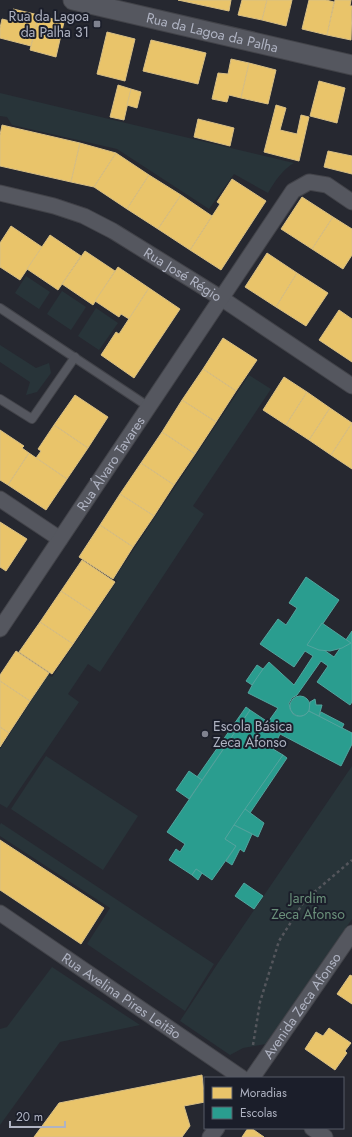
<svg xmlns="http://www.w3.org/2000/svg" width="352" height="1137" font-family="Jost,sans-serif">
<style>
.green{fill:#283439}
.homes{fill:#e9c46a;stroke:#d8bf84}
.schools{fill:#2a9d8f;stroke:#52a49e}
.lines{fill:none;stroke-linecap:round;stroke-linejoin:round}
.service-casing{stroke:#424349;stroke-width:10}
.minor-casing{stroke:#424349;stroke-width:17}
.tertiary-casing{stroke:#424349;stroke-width:21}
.path{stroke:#54565c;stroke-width:2.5;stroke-dasharray:3 3;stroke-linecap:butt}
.service{stroke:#55575f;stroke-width:8}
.minor{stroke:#55575f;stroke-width:15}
.tertiary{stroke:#55575f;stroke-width:19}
.poi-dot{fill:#7f828f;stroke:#1b1e2a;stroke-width:1.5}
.labels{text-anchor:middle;stroke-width:4;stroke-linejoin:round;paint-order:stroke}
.poi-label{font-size:14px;fill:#afb3c2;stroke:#1b1e2a;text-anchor:end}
.street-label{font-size:14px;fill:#afb3c2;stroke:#1b1e2a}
.park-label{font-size:14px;fill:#6a907a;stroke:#1b1e2a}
</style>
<rect width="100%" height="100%" fill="#262830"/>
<g class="green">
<path d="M0,93L294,163C282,170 275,181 268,193L234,174L209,209L117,149L12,125L7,117L0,116Z"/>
<path d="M26,276L50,292L39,309L15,293Z"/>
<path d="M62,291L86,307L71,330L47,314Z"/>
<path d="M96,308L118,323L99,350L78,336Z"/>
<path d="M0,345L36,368L49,363L51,373L37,392L26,395L30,382L0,362Z"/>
<path d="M249,375L271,389L193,506L204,514L100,672L88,664L68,694L79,702L7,808L0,804V749L48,675L52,677L117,581L114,579Z"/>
<path d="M46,756L138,816L103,870L11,809Z"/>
<path d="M352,766V919L266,1044L243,1048L230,1055L180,1021L218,963Z"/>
<path d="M1,823L214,964L185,1011L87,944L110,908L0,836V825Z"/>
<path d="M52,967L140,1025L60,1042L0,1125V1029L7,1027Z"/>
</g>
<g class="homes">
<path d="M178,0H231L229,11Z"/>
<path d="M242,0H267L262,20L238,15Z"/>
<path d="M267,0H292L286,26L262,20Z"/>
<path d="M309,0H326L334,2L327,35L302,29Z"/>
<path d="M335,0H351L350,6H352L351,40L327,35Z"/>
<path d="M13,9L39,15L31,46L0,38V28L2,19L10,21Z"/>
<path d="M39,15L64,22L56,57L30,50Z"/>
<path d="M107,32L135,39L125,81L97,74Z"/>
<path d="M151,40L206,53L198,84L143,71Z"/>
<path d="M231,59L249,63L241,98L229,95L227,102L212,99L218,73L228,74Z"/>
<path d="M249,63L276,70L268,104L241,98Z"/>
<path d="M319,81L345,88L337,123L310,116Z"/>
<path d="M118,85L131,89L124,120L110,117Z"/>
<path d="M131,89L141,92L137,108L127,105Z"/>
<path d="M276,105L286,108L280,130L297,134L301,115L309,117L299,161L264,152Z"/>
<path d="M198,119L234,128L230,146L194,137Z"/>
<path d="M2,125L80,143L71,182L0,166V135Z"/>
<path d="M80,143L116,153L94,187L71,182Z"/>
<path d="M328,151L352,156V174L324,167Z"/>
<path d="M116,153L149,175L127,209L94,187Z"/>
<path d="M149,175L181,195L158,229L127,209Z"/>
<path d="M232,179L266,201L221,270L190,250L220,204L217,202Z"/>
<path d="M181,195L212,216L190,250L158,229Z"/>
<path d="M302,197L333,217L312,249L281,229Z"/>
<path d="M333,217L352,229V255L343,269L312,249Z"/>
<path d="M11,226L42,247L20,280L0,267V243Z"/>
<path d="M50,235L81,256L58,290L27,269Z"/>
<path d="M85,251L115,271L93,305L62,284Z"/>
<path d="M267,253L297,273L276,307L245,287Z"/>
<path d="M118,267L149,288L129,319L121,314L119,317L95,301Z"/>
<path d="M297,273L328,293L306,326L276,307Z"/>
<path d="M149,288L180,309L134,378L101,355L116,332L119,334Z"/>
<path d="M339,310L352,319V362L319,340Z"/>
<path d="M223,338L257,360L236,391L203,369Z"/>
<path d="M203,369L236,391L216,422L182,400Z"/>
<path d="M284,377L307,392L286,425L263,410Z"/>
<path d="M307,392L330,408L309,440L286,425Z"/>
<path d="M75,395L108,417L88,448L54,425Z"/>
<path d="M182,400L216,422L195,454L162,432Z"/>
<path d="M330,408L352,423L331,455L309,440Z"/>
<path d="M352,423V469L331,455Z"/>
<path d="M54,425L88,448L67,479L36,458L41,451L38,449Z"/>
<path d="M0,430L24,446L22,448L29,453L8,485L0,480Z"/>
<path d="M162,432L195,454L174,485L141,463Z"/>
<path d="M29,453L67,479L46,510L8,485Z"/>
<path d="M141,463L174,485L154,516L120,494Z"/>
<path d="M120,494L154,516L133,547L100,525Z"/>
<path d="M0,522L27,539L6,571L0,567Z"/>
<path d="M100,525L133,547L113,579L79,557Z"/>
<path d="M82,560L115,582L94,613L61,591Z"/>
<path d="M61,591L94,613L73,644L40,622Z"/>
<path d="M40,622L73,644L52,674L19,652Z"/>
<path d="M16,651L49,673L30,701L0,681V675Z"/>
<path d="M0,681L30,701L9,733L0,727Z"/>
<path d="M0,727L9,733L0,747Z"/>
<path d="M0,840L104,908L81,944L0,890Z"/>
<path d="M350,975L352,976V1004L337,994Z"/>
<path d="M329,1028L351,1043L345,1051L347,1053L335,1070L305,1049L316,1032L323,1036Z"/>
<path d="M202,1075L205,1102L184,1106L190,1126L182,1137H34L59,1103Z"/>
<path d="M248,1128H251L264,1137H242Z"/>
</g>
<g class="schools">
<path d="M306,577L339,600L311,641L334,657L352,631V702L350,705L317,682L328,666L321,661L297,695L292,698L289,703L290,709L293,714L297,716H302L306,714L309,711L352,733V744L341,766L280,734L273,749L283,755L225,839L236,846L212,880L196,869L192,875L169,860L176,849L180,852L185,844L167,832L250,710L268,722L278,708L248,693L257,676L269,662L294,685L313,656L305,651L294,667L260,644L278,619L286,625L297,608L289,603Z"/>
<path d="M322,623L351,643L342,648L330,651L319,650L307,645Z"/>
<path d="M257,665L263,669L252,685L246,681Z"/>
<circle cx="300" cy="706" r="10"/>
<path d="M315,699L316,705H322L319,716L309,711L310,702Z"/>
<path d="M246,707L250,710L202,780L197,777Z"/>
<path d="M321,712L344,724L342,728L319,716Z"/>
<path d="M283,755L287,758L250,813L245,809Z"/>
<path d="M189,771L202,780L189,799L176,790Z"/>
<path d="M245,809L264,823L258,837L234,825Z"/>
<path d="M234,825L252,834L244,852L240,849L232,865L226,861L236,846L225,839Z"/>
<path d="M196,869L202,873L198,880L192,875Z"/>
<path d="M244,883L263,896L254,909L235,896Z"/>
</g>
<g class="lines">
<defs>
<g id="service">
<path d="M0,308L149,407"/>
<path d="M0,399L32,419L75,357"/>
</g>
<g id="minor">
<path id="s1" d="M0,193L54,206L84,216L113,231L221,298L352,386"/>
<path d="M0,499L60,539"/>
<path id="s2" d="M0,629L293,191L309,182L327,185L352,202"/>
<path id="s3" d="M0,913L242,1078"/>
<path id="s4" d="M252,1078L352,933"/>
<path d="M312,1128L325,1137"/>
<path d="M210,1137L217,1128"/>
</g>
<g id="tertiary">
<path id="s5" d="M73,0L352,65"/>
</g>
</defs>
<use href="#service" class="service-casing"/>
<use href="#minor" class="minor-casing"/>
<use href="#tertiary" class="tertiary-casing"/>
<path class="path" d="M253,1045L260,1002L279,941L305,900L352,860"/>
<use href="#service" class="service"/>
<use href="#minor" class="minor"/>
<use href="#tertiary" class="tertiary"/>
</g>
<g class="poi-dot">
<rect x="93" y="20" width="8" height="8" rx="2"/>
<circle cx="205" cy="734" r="4"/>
</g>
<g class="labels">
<g class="poi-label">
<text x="89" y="21">Rua da Lagoa<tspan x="89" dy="16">da Palha 31</tspan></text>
<text x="213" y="731" text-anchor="start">Escola Básica<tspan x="213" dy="16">Zeca Afonso</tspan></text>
</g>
<g class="street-label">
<text dy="5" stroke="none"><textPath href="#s5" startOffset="143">Rua da Lagoa da Palha</textPath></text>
<text dy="5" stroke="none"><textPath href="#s1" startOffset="202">Rua José Régio</textPath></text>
<text dy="5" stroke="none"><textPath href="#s2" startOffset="199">Rua Álvaro Tavares</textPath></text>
<text dy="5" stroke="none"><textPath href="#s3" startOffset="147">Rua Avelina Pires Leitão</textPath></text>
<text dy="5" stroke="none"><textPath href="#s4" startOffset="88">Avenida Zeca Afonso</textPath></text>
</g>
<g class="park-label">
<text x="308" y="903">Jardim<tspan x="308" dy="16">Zeca Afonso</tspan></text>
</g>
</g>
<rect x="204" y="1077" width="140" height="52" fill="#1b1e2a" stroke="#565a67"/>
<rect x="212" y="1087" width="20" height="12" fill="#e9c46a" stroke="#565a67"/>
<text x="240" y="1097" font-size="12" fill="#afb3c2">Moradias</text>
<rect x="212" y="1107" width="20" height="12" fill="#2a9d8f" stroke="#565a67"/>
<text x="240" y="1117" font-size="12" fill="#afb3c2">Escolas</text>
<path d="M10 1121v6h55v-6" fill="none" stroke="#afb3c2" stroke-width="2"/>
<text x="16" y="1121" font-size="12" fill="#afb3c2" stroke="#1b1e2a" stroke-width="3" paint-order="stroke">20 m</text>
</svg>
